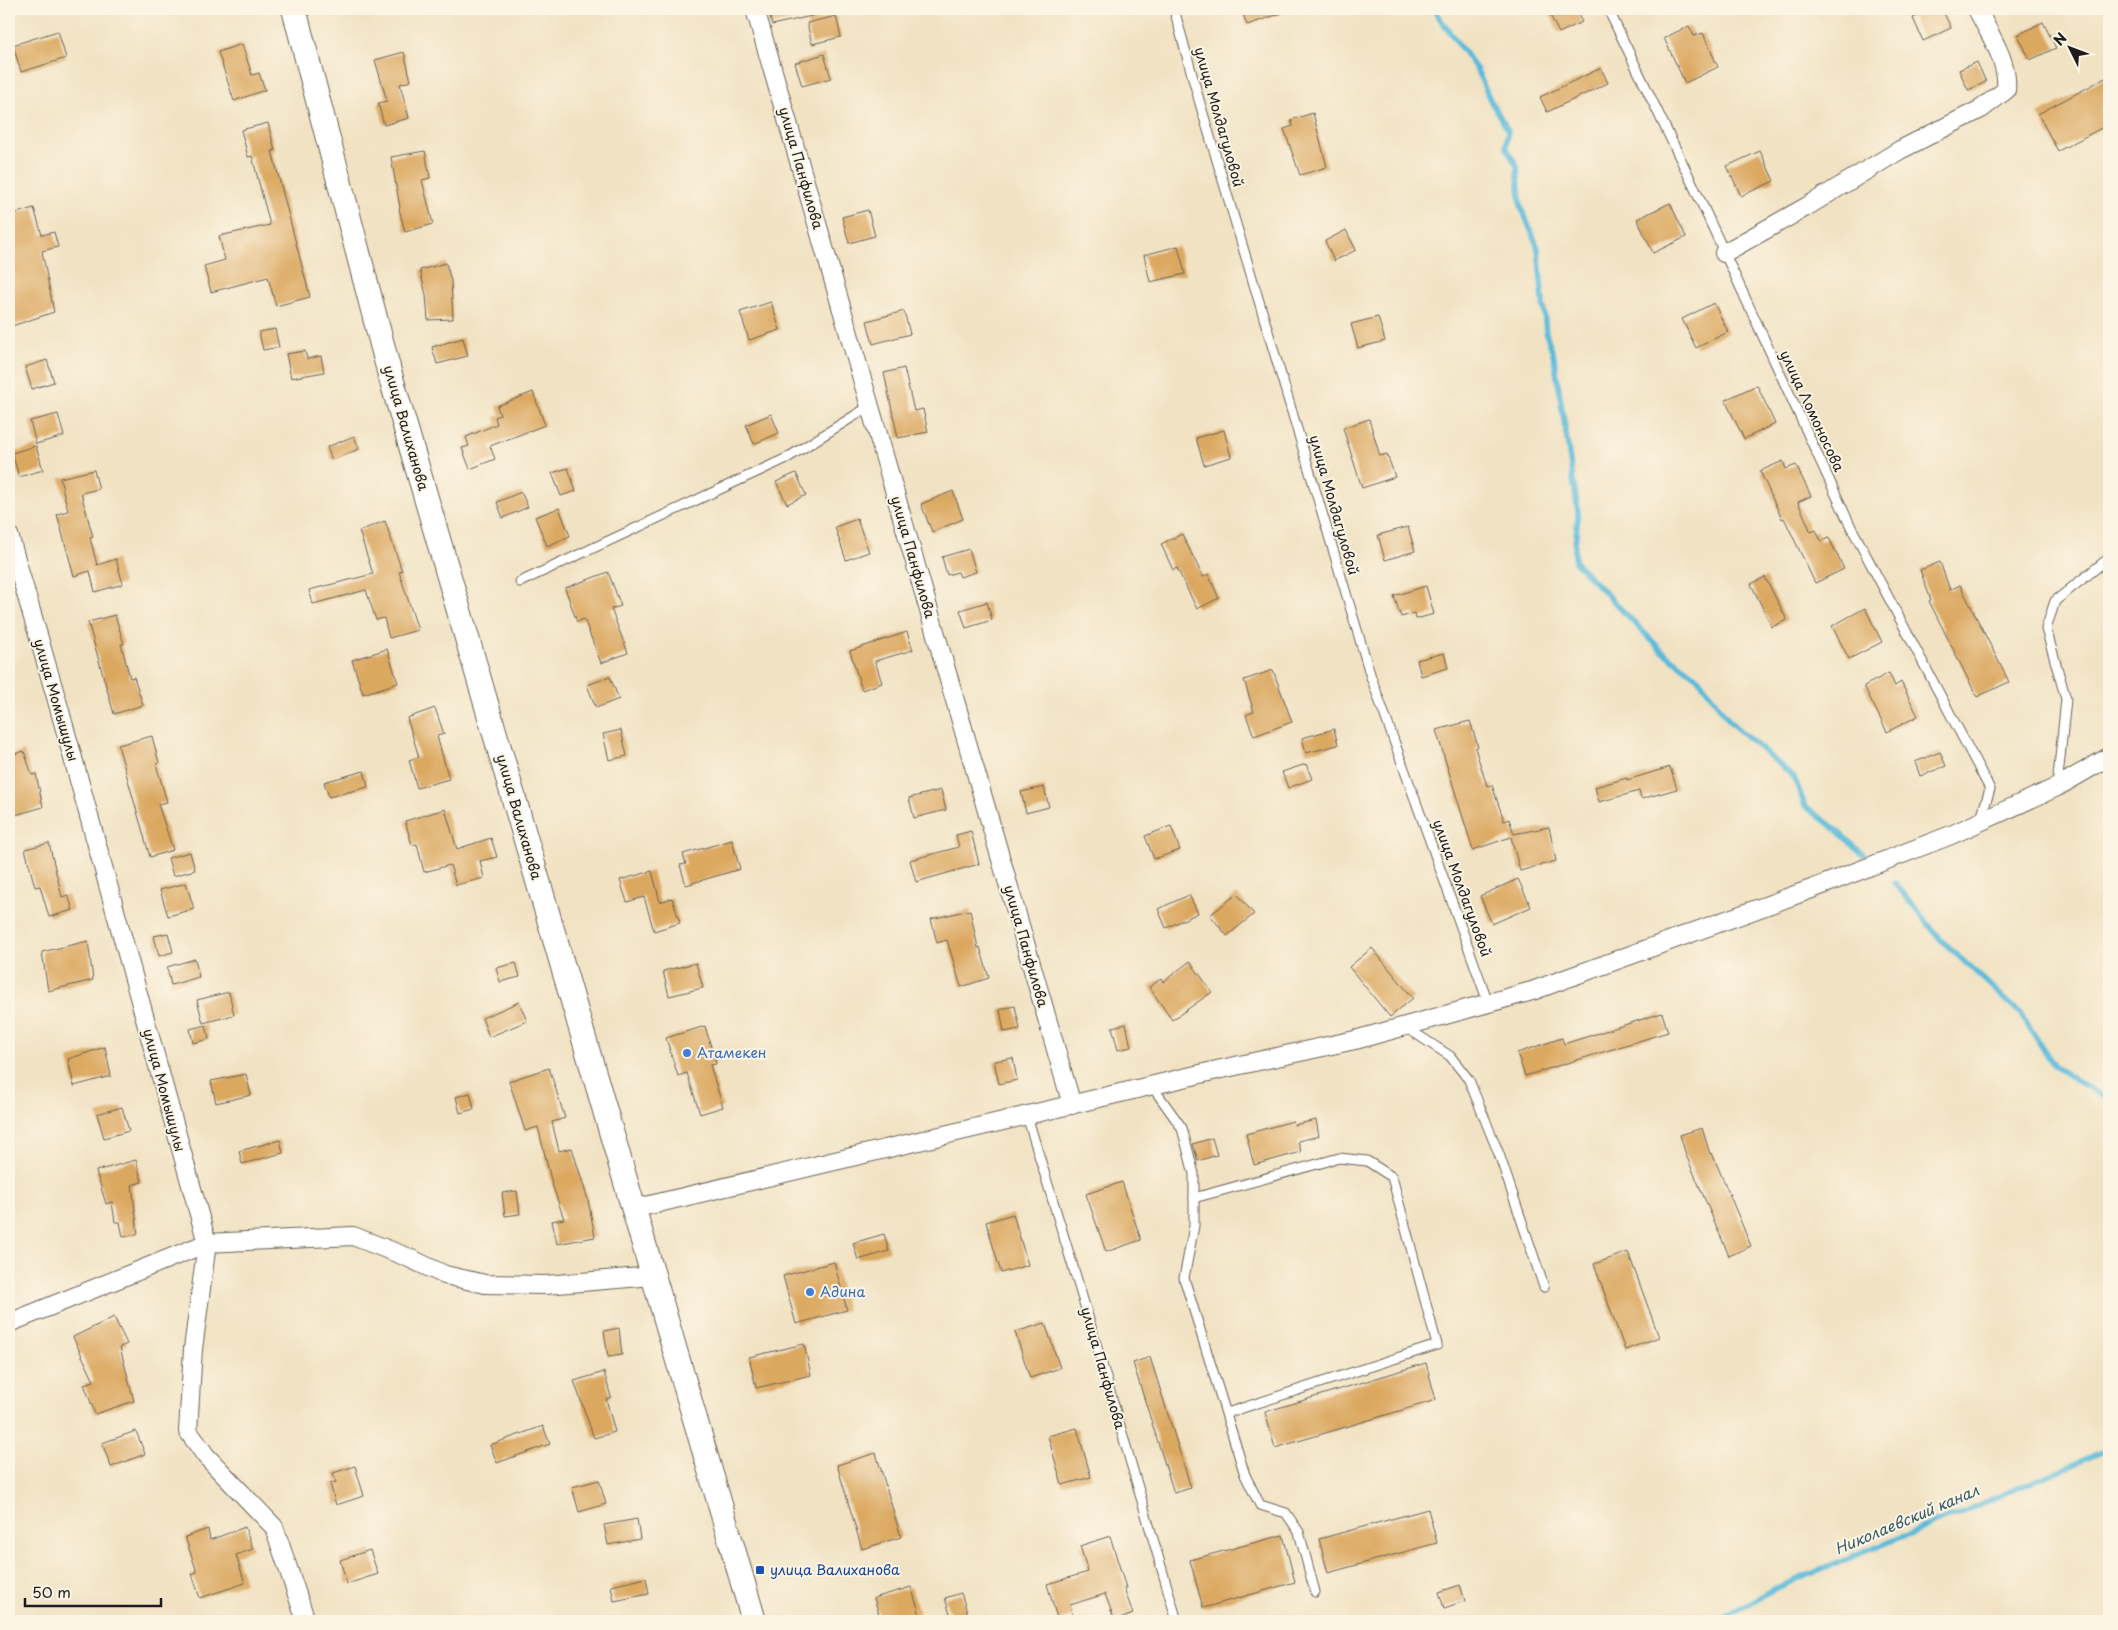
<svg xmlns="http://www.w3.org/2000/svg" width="2118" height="1630" font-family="'Playpen Sans',sans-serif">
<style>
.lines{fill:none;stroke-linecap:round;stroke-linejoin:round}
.stream{stroke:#5cbbda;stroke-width:5.5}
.building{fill:#dba861}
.service-casing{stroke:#676156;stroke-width:11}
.minor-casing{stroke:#676156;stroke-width:20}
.secondary-casing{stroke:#676156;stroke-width:26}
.service{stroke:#fff;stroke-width:9}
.minor{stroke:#fff;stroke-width:18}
.secondary{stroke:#fff;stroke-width:24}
.shop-dot{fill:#3f7fe0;stroke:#fcf5e5;stroke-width:2}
.transit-dot{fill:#1a4fb4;stroke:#fcf5e5;stroke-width:2}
.labels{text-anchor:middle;stroke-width:4;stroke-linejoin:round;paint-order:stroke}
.street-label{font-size:14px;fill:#1c1c1c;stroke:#fcf5e5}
.shop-label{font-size:14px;fill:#366cbe;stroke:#fcf5e5;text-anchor:start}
.transit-label{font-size:14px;fill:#164399;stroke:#fcf5e5;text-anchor:start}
.water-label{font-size:15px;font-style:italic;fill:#365c68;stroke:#fcf5e5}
</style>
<rect width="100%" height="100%" fill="#fcf5e5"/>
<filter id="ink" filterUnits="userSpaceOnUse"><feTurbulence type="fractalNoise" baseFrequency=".02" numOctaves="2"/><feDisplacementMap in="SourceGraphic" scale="10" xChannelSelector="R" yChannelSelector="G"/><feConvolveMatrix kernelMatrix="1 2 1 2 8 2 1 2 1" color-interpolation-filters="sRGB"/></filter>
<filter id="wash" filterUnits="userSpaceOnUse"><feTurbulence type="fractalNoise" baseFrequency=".0096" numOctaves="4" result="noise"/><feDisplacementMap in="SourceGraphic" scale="20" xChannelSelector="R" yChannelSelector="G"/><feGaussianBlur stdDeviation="1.12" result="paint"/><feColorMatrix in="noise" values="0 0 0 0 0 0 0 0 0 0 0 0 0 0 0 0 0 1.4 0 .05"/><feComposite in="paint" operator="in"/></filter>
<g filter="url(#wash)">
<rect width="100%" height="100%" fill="#f1e2c3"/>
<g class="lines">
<g class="stream">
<path d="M1433,9L1477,70L1491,102L1508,130L1506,147L1517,166L1521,206L1538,248L1546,333L1554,357L1578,512C1578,529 1573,545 1575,562L1663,652L1699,679L1731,723L1794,777L1805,806L1833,827L1864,855"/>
<path d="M1895,883L1941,940L2020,1013L2055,1067L2109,1100"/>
<path d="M1718,1621L1776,1588L1946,1519L2109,1449"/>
</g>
</g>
<g id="blocks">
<g class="building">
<path d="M768,9H816V15L772,25Z"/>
<path d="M1241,9H1288V11L1247,25Z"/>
<path d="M1547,9H1575L1582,22L1559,33Z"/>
<path d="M1934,9H1942L1951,28L1923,41L1913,18Z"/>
<path d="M836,16L841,37L812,44L807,23Z"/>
<path d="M2043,22L2056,48L2030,60L2018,35Z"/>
<path d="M1689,26L1694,36L1703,33L1718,67L1685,83L1664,38Z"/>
<path d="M58,31L66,58L21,72L13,45Z"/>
<path d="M242,44L252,75L259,73L265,90L234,101L218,52Z"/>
<path d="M404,52L411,81L400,84L409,118L384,125L378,103L387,101L375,60Z"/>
<path d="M824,54L831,78L802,86L795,63Z"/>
<path d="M1977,62L1986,82L1968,90L1959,70Z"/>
<path d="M1601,68L1608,83L1547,112L1540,97Z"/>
<path d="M2109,76V124L2058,151L2038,114Z"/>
<path d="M1313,113L1327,167L1300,175L1284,129L1293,126L1291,120Z"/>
<path d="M268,123L275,151H272L310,297L276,306L268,277L211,292L204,266L225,260L219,236L270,225L252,156L248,157L241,130Z"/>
<path d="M425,151L430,178L422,180L433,224L405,232L399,209L400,208L391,157Z"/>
<path d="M1760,151L1774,181L1741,196L1727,166Z"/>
<path d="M1670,203L1686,237L1653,253L1637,219Z"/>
<path d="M34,208L42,235L54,232L58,247L42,251L54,312L9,327V215Z"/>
<path d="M868,210L875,236L849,243L842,217Z"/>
<path d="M1346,230L1356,250L1334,261L1325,241Z"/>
<path d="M1178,246L1185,274L1150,282L1144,255Z"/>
<path d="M446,263L451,281L453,319L428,320L426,295L420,270Z"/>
<path d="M771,302L780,330L749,340L740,312Z"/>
<path d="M1714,303L1728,332L1696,348L1682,319Z"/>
<path d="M904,311L910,334L873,344L867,321Z"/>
<path d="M1378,317L1385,341L1358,348L1351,324Z"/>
<path d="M275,329L279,347L263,350L259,332Z"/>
<path d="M463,338L468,356L437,364L432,347Z"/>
<path d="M305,351L307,359L321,356L324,372L291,378L286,354Z"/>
<path d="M47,360L54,382L32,389L25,367Z"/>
<path d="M904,368L914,411L923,409L928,432L898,438L884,373Z"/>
<path d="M1757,385L1775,424L1744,439L1725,400Z"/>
<path d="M533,392L545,425L490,446L495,459L470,469L462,448L469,446L466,437L497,424L495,417L500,415L497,406Z"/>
<path d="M58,414L64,436L36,444L30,421Z"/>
<path d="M771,414L779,433L754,444L746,425Z"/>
<path d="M1369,419L1380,456L1387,454L1395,477L1362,488L1343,428Z"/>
<path d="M1224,430L1231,457L1204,465L1196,438Z"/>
<path d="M354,436L359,449L332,460L327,447Z"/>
<path d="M36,446L43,470L19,477L12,453Z"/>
<path d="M1783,461L1786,469L1796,465L1811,496L1798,502L1811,532L1816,530L1821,541L1829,538L1844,569L1815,583L1784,518L1782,519L1760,471Z"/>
<path d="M568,468L576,491L561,496L552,473Z"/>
<path d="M94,470L99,489L81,493L93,537L90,538L97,565L116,559L123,584L95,592L90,571L74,576L57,514L68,511L60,478Z"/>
<path d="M796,473L806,495L787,504L776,482Z"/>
<path d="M953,491L963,519L932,532L921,504Z"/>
<path d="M521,492L528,507L503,518L497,502Z"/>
<path d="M559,508L570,536L547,546L535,517Z"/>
<path d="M857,519L869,552L846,560L835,527Z"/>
<path d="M385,521L402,571L399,572L418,630L389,638L384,618L376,620L366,590L313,604L309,590L373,574L359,531Z"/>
<path d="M1408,527L1415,551L1385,560L1378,535Z"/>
<path d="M1182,534L1203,577L1208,574L1219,598L1197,609L1177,568L1173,570L1161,544Z"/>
<path d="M969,549L976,572L960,577L958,572L947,575L942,557Z"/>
<path d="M1940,562L1950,590L1960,585L2009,682L1977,697L1929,601L1931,600L1920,570Z"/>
<path d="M608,572L621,606L611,609L628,653L601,663L584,619L577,622L565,588Z"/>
<path d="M1765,577L1787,620L1772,627L1751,584Z"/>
<path d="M1426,586L1434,614L1416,619L1414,613L1401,617L1394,596Z"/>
<path d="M987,602L992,620L966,628L960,610Z"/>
<path d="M1865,608L1882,642L1849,659L1832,626Z"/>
<path d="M115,615L124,644H121L130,678L134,677L143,705L114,714L88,622Z"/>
<path d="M907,632L913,650L875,661L882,683L862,690L850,651Z"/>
<path d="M387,649L398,683L363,694L352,660Z"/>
<path d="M1444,653L1448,668L1421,676L1417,660Z"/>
<path d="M1273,670L1292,722L1254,736L1246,715L1254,712L1244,680Z"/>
<path d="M1889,673L1895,686L1901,682L1918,716L1887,732L1864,686Z"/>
<path d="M610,677L619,699L596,708L587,685Z"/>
<path d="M435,708L444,734L437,736L449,779L417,788L409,760L419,757L407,718Z"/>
<path d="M1470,721L1478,747L1475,748L1487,786L1492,785L1504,821L1509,819L1514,834L1549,827L1556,861L1520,871L1511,837L1473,850L1436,730Z"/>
<path d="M1334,729L1338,745L1306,753L1302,738Z"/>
<path d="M621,730L627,756L609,760L603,734Z"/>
<path d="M152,736L159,763L156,764L167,802L158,804L173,850L150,857L118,745Z"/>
<path d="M24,751L32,775L36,774L43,807L12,816L9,806V756Z"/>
<path d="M1940,752L1946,766L1920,776L1915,762Z"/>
<path d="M1306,764L1312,779L1288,788L1282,772Z"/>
<path d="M1670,767L1677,789L1641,799L1639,791L1599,802L1595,787L1627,778V780Z"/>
<path d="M364,771L368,787L329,797L324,782Z"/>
<path d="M1044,787L1049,807L1026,813L1021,792Z"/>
<path d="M941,790L946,810L914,818L909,798Z"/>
<path d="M445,809L457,849L491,838L497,857L480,861L484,878L456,885L450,865L424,872L417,844L412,845L405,821Z"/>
<path d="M1171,826L1180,850L1154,859L1145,836Z"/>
<path d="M971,831L979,864L916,882L910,860L959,847L956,835Z"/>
<path d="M732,840L740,869L686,885L680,865L686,864L683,854Z"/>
<path d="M49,843L62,897L68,895L73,910L49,917L40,886L35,887L25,849Z"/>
<path d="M190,852L195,870L173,876L168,858Z"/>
<path d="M652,871L660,902L672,898L680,923L654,931L644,897L627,902L620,880Z"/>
<path d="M1518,879L1531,907L1492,924L1480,896Z"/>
<path d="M186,883L194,909L168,916L160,890Z"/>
<path d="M1237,894L1254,914L1227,936L1210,915Z"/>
<path d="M1189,895L1198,913L1166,928L1158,909Z"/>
<path d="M970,910L978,948L980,947L989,978L961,987L947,940L937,943L931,919Z"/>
<path d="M168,933L173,952L159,956L154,936Z"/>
<path d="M88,941L93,980L48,991L42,952Z"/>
<path d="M1372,948L1413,998L1390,1017L1349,967Z"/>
<path d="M195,959L199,977L171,985L167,967Z"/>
<path d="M1190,961L1212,992L1172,1020L1149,987L1161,979L1163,982Z"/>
<path d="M516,963L520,977L500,982L496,968Z"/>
<path d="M696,963L703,988L669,996L663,971Z"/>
<path d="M229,992L234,1015L203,1023L197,1000Z"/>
<path d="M519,1002L527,1021L489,1037L482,1018Z"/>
<path d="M1015,1006L1020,1029L1004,1032L1000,1009Z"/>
<path d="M1662,1013L1668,1032L1525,1076L1517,1053L1562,1038L1564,1044Z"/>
<path d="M1126,1024L1131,1047L1118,1050L1112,1027Z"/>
<path d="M206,1025L209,1039L193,1043L190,1029Z"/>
<path d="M705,1026L716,1064L710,1065L723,1107L700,1114L687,1073L678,1076L666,1038Z"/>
<path d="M105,1047L111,1076L74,1086L68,1059Z"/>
<path d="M1013,1058L1017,1080L999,1084L994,1061Z"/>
<path d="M549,1068L565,1118L552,1122L559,1151L572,1148L588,1200L595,1237L557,1244L552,1221L564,1219L552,1184L538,1127L525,1131L509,1081Z"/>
<path d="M246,1074L251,1095L216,1103L211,1081Z"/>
<path d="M470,1093L474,1109L460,1113L456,1097Z"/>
<path d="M122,1107L129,1131L104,1138L97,1114Z"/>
<path d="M1316,1120L1319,1136L1298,1141L1301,1152L1254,1165L1246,1134L1293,1121L1294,1125Z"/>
<path d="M1702,1128L1710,1154L1712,1153L1751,1246L1729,1256L1686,1155L1680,1135Z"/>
<path d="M1212,1138L1217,1155L1198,1161L1193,1144Z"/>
<path d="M280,1140L283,1153L242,1164L239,1151Z"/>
<path d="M136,1160L142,1182L132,1185L138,1234L123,1237L120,1222H115L112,1202L106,1204L96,1171Z"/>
<path d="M1122,1182L1141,1240L1106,1252L1086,1194Z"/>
<path d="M517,1191L520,1214L505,1216L502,1193Z"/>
<path d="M1013,1214L1028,1265L1001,1273L986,1222Z"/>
<path d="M884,1234L889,1251L858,1260L853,1243Z"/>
<path d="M1628,1252L1659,1337L1625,1350L1594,1264Z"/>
<path d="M834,1262L847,1310L796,1324L783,1276Z"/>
<path d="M114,1317L127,1344L120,1347L134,1401L95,1414L84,1384L94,1381L73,1337Z"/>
<path d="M1045,1323L1060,1368L1030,1378L1015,1332Z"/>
<path d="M619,1328L622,1355L608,1357L604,1331Z"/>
<path d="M804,1344L811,1375L756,1388L749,1357Z"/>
<path d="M1150,1357L1191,1488L1174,1493L1133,1363Z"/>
<path d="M1426,1363L1436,1400L1275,1448L1265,1412Z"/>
<path d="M604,1372L611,1397L606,1399L615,1432L594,1438L574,1381Z"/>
<path d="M543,1426L550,1444L497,1463L490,1445Z"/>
<path d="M1077,1428L1091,1477L1062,1485L1048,1436Z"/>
<path d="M136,1431L145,1454L111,1467L102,1443Z"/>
<path d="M876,1453L901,1537L862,1549L837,1465Z"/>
<path d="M355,1466L364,1496L336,1505L330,1484L336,1482L333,1473Z"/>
<path d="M599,1480L606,1504L579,1512L572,1487Z"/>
<path d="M1428,1509L1437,1543L1328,1573L1319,1539Z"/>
<path d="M637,1519L640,1539L608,1545L604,1525Z"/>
<path d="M245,1527L253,1549L236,1555L245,1583L200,1598L192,1574L197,1572L185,1537L208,1529L210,1540Z"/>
<path d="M1283,1535L1295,1582L1203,1608L1190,1560Z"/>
<path d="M1110,1536L1126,1588H1124L1133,1614L1115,1621L1105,1594L1070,1605L1073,1617L1058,1621L1047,1584L1088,1572L1080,1546Z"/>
<path d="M370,1550L378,1574L347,1584L340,1560Z"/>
<path d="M646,1578L649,1594L614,1601L611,1586Z"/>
<path d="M1460,1585L1465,1601L1444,1608L1439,1592Z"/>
<path d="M911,1587L922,1621H881L874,1598Z"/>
<path d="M961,1593L970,1621H952L945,1598Z"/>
</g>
</g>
</g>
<g filter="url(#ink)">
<use href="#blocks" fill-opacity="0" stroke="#676156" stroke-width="1"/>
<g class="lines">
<defs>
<g id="service">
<path d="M1174,9L1199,100L1371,677L1488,1002"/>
<path d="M1608,9L1695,189L1849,523L1990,789L1980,821"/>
<path d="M520,582L787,458L870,406"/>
<path d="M2057,787L2066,699L2046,629L2055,601L2109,558"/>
<path d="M1404,1026L1450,1056L1469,1080L1499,1154L1544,1287"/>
<path d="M1152,1086L1182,1128L1194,1174V1226L1184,1278L1245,1475L1260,1505L1286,1513L1299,1532L1315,1592"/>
<path d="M1027,1116L1085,1306L1177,1621"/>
<path d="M1194,1198L1339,1158L1367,1161L1392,1177L1437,1345L1227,1413"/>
</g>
<g id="minor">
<path d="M755,9L1072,1105"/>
<path d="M1724,253L1806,207L1900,150L1981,109L2006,90C2009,61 1989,34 1977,9"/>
<path d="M9,535L58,704L207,1243L193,1349L188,1431L206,1456L274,1527L306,1621"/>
<path d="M633,1209L1217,1070L1355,1040L1532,991L1817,887L1951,835L2057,787L2109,757"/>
<path d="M9,1323L207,1243L353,1236L407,1257L445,1275L485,1284L545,1285L653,1276"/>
</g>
<path id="secondary" d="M294,9L389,371L754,1621"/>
</defs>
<use href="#service" class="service-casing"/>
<use href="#minor" class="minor-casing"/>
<use href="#secondary" class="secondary-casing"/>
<use href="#service" class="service"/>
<use href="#minor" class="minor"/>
<use href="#secondary" class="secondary"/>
</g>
</g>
<g class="shop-dot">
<circle cx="687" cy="1053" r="5"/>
<circle cx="810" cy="1292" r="5"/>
</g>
<rect class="transit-dot" x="755" y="1565" width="10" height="10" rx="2.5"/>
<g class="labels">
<g class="street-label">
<text transform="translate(1219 117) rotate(74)" y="5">улица Молдагуловой</text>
<text transform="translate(801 168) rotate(74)" y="5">улица Панфилова</text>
<text transform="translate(1812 411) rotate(65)" y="5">улица Ломоносова</text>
<text transform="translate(406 428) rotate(74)" y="5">улица Валиханова</text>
<text transform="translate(1334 505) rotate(74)" y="5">улица Молдагуловой</text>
<text transform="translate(913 557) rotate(74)" y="5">улица Панфилова</text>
<text transform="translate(56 700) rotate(74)" y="5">улица Момышулы</text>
<text transform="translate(519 817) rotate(74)" y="5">улица Валиханова</text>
<text transform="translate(1462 888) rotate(70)" y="5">улица Молдагуловой</text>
<text transform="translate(1026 946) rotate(74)" y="5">улица Панфилова</text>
<text transform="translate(164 1090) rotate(75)" y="5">улица Момышулы</text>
<text transform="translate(1103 1368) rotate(74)" y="5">улица Панфилова</text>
</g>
<g class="shop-label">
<text x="697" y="1058">Атамекен</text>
<text x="820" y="1297">Адина</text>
</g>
<g class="transit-label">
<text x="770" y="1575">улица Валиханова</text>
</g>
<g class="water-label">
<text transform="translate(1907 1520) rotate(-23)" y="5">Николаевский канал</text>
</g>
</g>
<rect width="2118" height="1630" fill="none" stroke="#fcf5e5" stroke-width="30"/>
<g transform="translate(2070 48) rotate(312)" stroke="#fcf5e5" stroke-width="4" paint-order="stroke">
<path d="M0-4L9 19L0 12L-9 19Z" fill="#1c1c1c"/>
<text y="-8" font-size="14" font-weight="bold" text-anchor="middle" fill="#1c1c1c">N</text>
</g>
<path d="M25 1598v8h136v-8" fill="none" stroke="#1c1c1c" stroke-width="2.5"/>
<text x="32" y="1598" font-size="15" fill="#1c1c1c" stroke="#fcf5e5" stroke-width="4" paint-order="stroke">50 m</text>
</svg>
